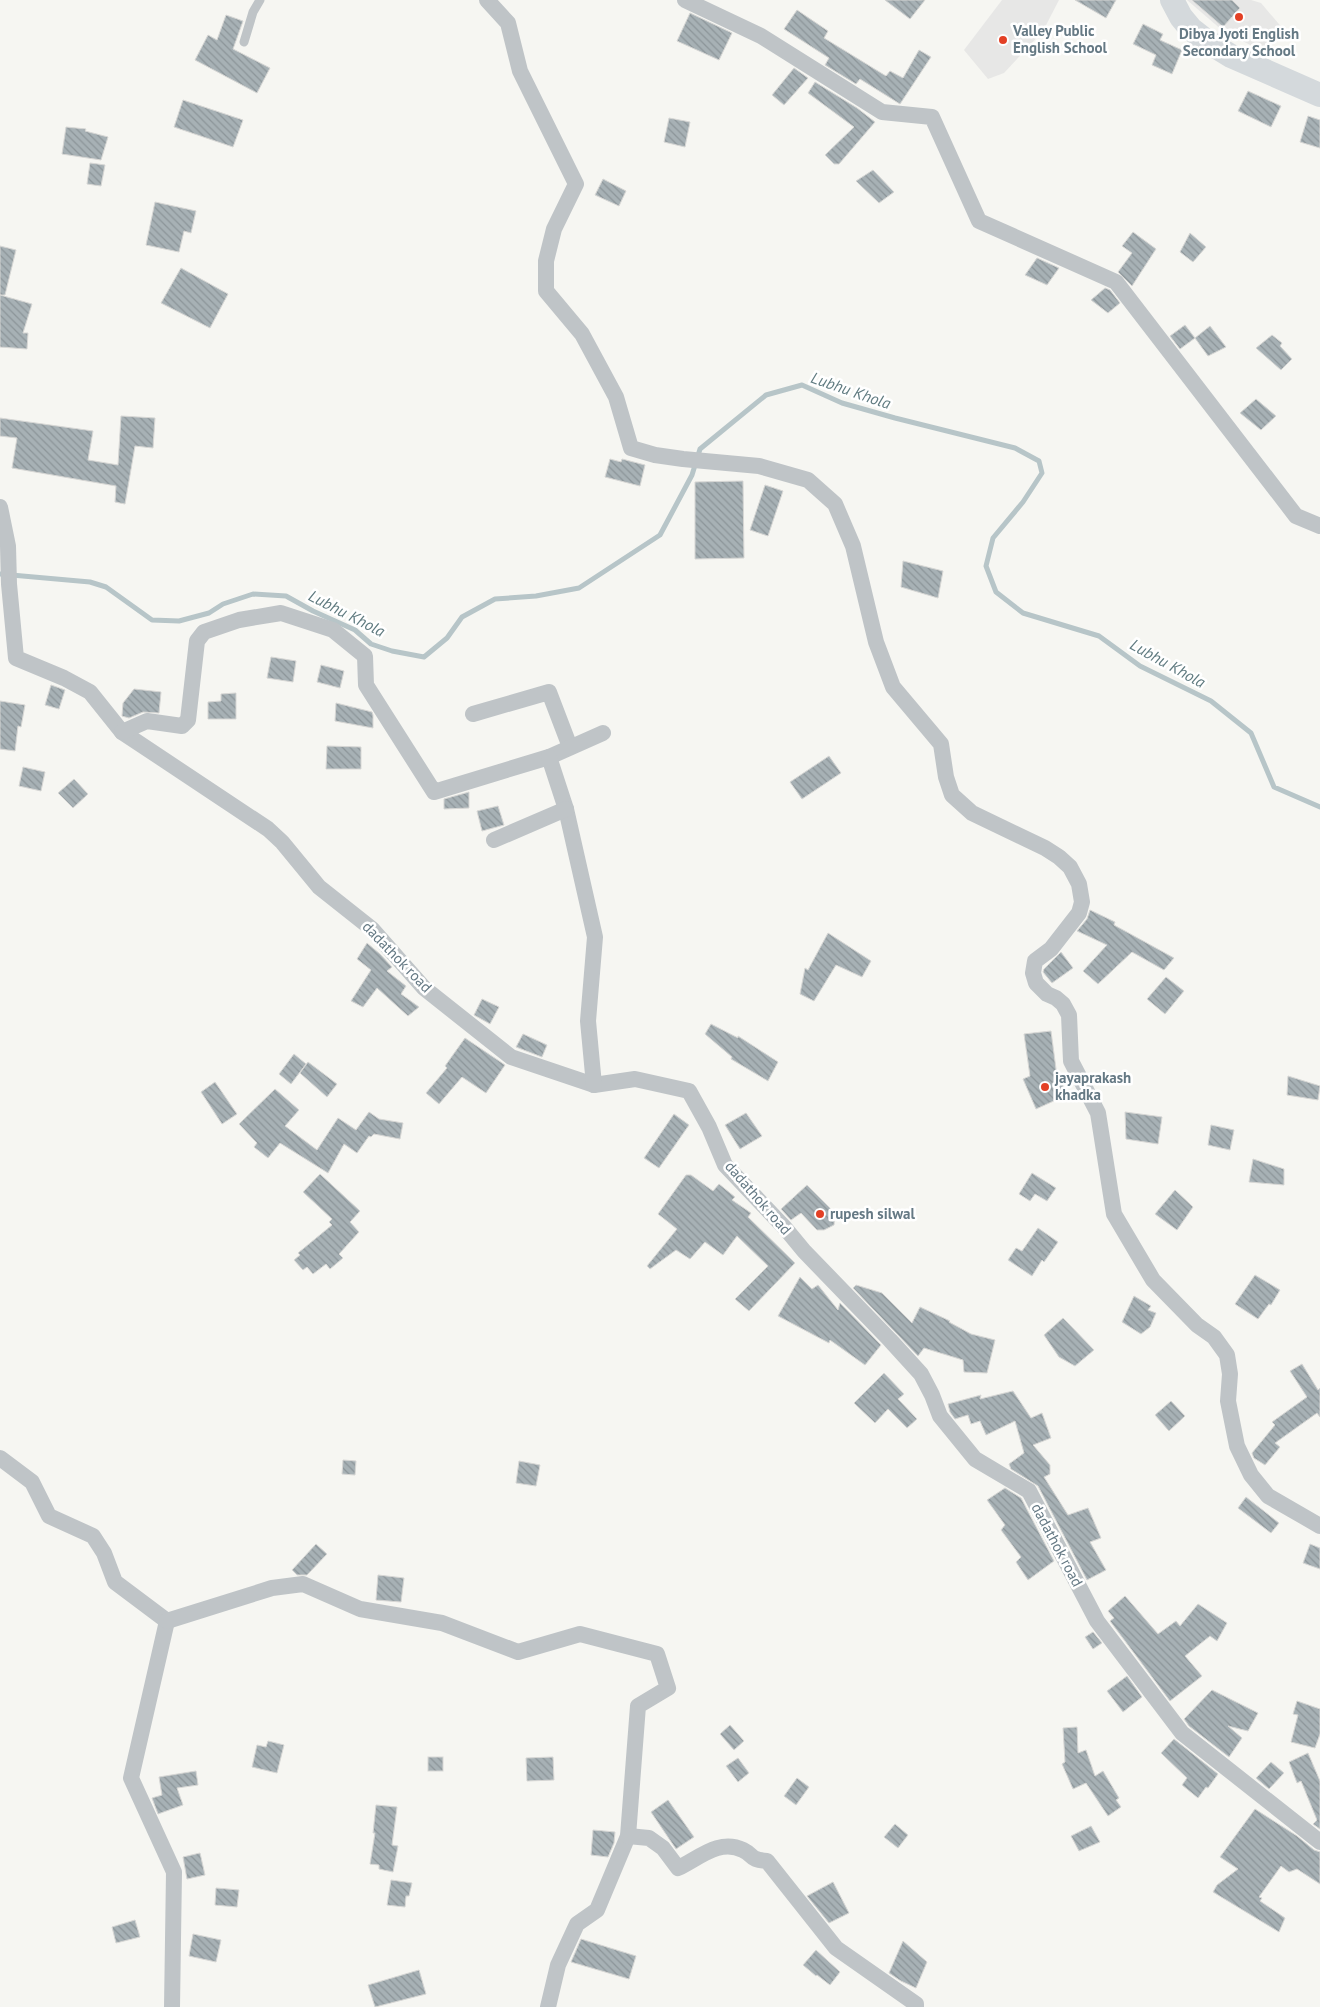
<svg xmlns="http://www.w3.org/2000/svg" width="1320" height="2007" font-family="'PT Sans',sans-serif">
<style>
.built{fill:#e7e7e6}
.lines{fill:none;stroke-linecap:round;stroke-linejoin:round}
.stream{stroke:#b7c5c8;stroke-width:5}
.building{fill:url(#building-back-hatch);stroke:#d7d7d5}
.lane{stroke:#bfc4c7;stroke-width:9}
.street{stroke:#bfc4c7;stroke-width:16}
.secondary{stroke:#d4d9dc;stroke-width:24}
.poi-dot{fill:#e34025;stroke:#fff;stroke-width:2}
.labels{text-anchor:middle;stroke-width:5;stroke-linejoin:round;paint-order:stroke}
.poi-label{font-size:15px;font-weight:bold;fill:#657984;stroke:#fff;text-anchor:start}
.street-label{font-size:15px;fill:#657984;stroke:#fff}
.water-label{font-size:16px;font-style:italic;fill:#607b80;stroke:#fff}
</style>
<defs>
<pattern id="building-back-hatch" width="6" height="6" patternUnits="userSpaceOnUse" patternTransform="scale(1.25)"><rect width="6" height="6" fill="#a7b1b5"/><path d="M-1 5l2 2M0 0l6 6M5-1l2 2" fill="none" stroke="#8c9599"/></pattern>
</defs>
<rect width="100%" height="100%" fill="#f6f6f2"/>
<g class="built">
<path d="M1002,0H1059L1043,31L1004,73L988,79L964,50Z"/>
<path d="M1187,0H1251L1261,3L1284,30L1264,52L1223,31Z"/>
</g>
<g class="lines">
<path class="stream" d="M0,574L90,582L106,587L152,620L179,621L209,613L223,604L253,594L286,596L313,611L355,630L371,644L392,651L424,657L447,638L462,617L495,599L536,596L579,588L660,535L692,475L700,449L766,395L802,385L842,403L895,418L1015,448L1039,461L1042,473L1023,502L993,538L986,566L996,592L1023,613L1099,636L1140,666L1211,701L1251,733L1274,787L1320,807"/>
</g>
<g class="building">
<path d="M885,0H925L910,19Z"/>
<path d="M1075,0H1116L1106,18Z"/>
<path d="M1192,0H1232L1240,8L1223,27Z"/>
<path d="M797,10L828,31L824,38L886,76L890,71L903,78L919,50L931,57L900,104L860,79L856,84L825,65L829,58L784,29Z"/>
<path d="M690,13L732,33L719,60L677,41Z"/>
<path d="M226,15L243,21L233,49L270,68L257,93L195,60L208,35L217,40Z"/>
<path d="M1143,24L1163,34L1160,40L1182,50L1172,74L1152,65L1156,55L1133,44Z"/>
<path d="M794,68L808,78L784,105L772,95Z"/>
<path d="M815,82L857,108L875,122L839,164H834L825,155L854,127L808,93Z"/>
<path d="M1248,91L1281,106L1271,127L1238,111Z"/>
<path d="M183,100L243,120L233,147L174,127Z"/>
<path d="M1308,116L1320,120V148L1300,142Z"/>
<path d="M669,118L690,122L685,147L664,142Z"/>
<path d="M66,127L86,129L85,131L108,137L101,160L62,154Z"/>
<path d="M90,163L105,165L101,186L87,184Z"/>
<path d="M873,170L894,192L879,203L856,181Z"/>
<path d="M603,179L626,191L619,206L595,195Z"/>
<path d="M155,202L196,211L191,233L184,231L179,252L146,245Z"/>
<path d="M1133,232L1156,249L1132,286L1118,272L1132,253L1122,246Z"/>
<path d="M1190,233L1206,247L1193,262L1180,252Z"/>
<path d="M0,246L16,250L5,295H0Z"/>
<path d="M1037,258L1059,268L1047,285L1025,275Z"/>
<path d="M181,268L228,294L210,328L161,303Z"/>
<path d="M1105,288L1110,290L1120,303L1108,313L1091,300Z"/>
<path d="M0,295L32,304L23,333H28L27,349L0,347Z"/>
<path d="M1185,325L1195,338L1180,349L1170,336Z"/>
<path d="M1210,326L1226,347L1208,356L1195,338Z"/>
<path d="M1272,335L1282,343L1280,346L1292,359L1281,370L1256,348Z"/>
<path d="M1256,399L1276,416L1261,430L1240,413Z"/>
<path d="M121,416L155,418L153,448L135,446L125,504L115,502L116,486L12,468L17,438L0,436V418L93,431L88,460L118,465Z"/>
<path d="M610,459L621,462L622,459L645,465L640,486L605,477Z"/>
<path d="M743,481L744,558L695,559V482Z"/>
<path d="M765,485L783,491L768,536L750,530Z"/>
<path d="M903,561L943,571L938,598L901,587Z"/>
<path d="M271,657L296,661L293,682L267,678Z"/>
<path d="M321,665L344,671L340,688L317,682Z"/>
<path d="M51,685L65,690L59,709L45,705Z"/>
<path d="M134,689L161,692L159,713L143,712L129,718L122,716L123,703Z"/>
<path d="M236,693V719H208V702L221,701V694Z"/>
<path d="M0,701L25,705L21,727L18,726L15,751L0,749Z"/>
<path d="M336,703L372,712L373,715V728L335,721Z"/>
<path d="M327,746L361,747V769H326Z"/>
<path d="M829,756L841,773L802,799L790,782Z"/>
<path d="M23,767L45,772L41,791L19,786Z"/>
<path d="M74,779L88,794L73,808L58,793Z"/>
<path d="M469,792V808L444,809V799Z"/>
<path d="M498,806L504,825L482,831L477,811Z"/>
<path d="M1090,910L1115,922L1114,925L1174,958L1164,970L1132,952L1098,984L1083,971L1107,945L1077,931L1087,919Z"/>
<path d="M828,933L871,961L862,977L836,965L814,1001L800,994L805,968L808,970Z"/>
<path d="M367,943L380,954L392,967L387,971L406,986L401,994L419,1007L408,1016L377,988L363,1007L351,1001L371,970L357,959Z"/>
<path d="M1061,952L1073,968L1052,983L1043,972L1044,969Z"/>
<path d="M1166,977L1184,991L1165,1014L1147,999Z"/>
<path d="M482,999L499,1007L490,1024L474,1015Z"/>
<path d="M711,1024L738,1038V1036L778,1062L768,1081L731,1059L732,1057L705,1034Z"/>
<path d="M1051,1031L1056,1069L1067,1095L1036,1109L1023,1079L1030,1076L1024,1034Z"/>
<path d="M523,1034L547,1045L542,1057L516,1047Z"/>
<path d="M465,1038L505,1065L486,1093L462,1077L439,1104L426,1093L447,1068L445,1066Z"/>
<path d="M294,1054L306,1064L291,1084L279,1074Z"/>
<path d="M308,1062L337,1084L327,1097L300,1073Z"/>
<path d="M1288,1076L1320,1086L1318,1100L1287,1095Z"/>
<path d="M215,1082L237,1114L222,1124L201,1092Z"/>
<path d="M275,1089L299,1110L285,1126L317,1150L338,1118L356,1130L369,1112L379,1119L403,1123L400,1139L374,1134L371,1137L369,1136L357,1153L344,1144L328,1173L280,1143L268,1158L254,1147L257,1143L239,1124Z"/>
<path d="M1125,1112L1162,1117L1158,1144L1126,1139Z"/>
<path d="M746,1113L762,1136L740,1149L725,1125Z"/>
<path d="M674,1114L689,1125L659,1168L644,1158Z"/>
<path d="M1211,1125L1234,1130L1230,1150L1208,1145Z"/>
<path d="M1253,1159L1284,1169V1185L1249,1182Z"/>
<path d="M1032,1173L1056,1188L1047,1201L1035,1194L1030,1201L1019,1194Z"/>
<path d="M320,1174L360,1211L350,1222L359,1232L339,1254L343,1258L330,1269L326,1264L313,1274L307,1267L303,1270L294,1260L300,1255L298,1253L332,1225L329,1222L332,1219L303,1192Z"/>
<path d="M686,1175H691L713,1191L719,1184L735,1197L732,1200L751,1213L748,1217L795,1263L749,1311L735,1299L768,1266L737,1236L723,1255L705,1242L690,1259L676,1250L650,1269L647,1266L677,1229L658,1214Z"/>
<path d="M807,1185L835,1213L834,1225L824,1230H817L801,1213L791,1220L781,1209Z"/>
<path d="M1175,1190L1193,1207L1177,1230L1155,1214Z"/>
<path d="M1038,1228L1058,1242L1044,1262L1042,1260L1032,1276L1008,1260L1016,1248L1022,1251Z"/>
<path d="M1255,1275L1280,1290L1271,1305L1269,1304L1258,1319L1235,1304Z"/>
<path d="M800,1277L812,1289L818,1285L838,1310L840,1303L881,1345L865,1365L830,1340L829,1343L778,1316Z"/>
<path d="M856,1285L882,1293L912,1323L920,1307L950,1321L949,1322L971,1334L995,1340L987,1373L964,1372L963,1360L924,1348L918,1356L853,1288Z"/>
<path d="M1134,1296L1151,1306L1148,1310L1156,1313L1150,1327L1141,1334L1122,1322Z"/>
<path d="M1063,1318L1094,1350L1075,1366L1059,1357L1044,1335Z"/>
<path d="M1302,1364L1318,1390L1320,1388V1417L1317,1413L1275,1443L1280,1447L1265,1465L1254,1458L1252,1453L1275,1425L1272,1422L1307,1397L1290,1371Z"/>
<path d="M884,1373L904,1394L898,1399L917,1419L907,1428L888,1409L875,1423L854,1403Z"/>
<path d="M1013,1391L1031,1418L1042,1413L1051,1438L1033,1445L1050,1465V1474L1044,1477L1068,1515L1088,1508L1101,1538L1090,1542L1106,1570L1087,1580L1038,1486L1011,1469L1009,1464L1024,1453L1015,1421L986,1435L980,1421L971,1424L968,1415L955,1419L950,1412L948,1404L981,1395L980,1399Z"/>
<path d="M1171,1401L1185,1416L1169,1431L1155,1415Z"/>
<path d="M343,1460L356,1461L355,1475L342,1474Z"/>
<path d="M519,1461L540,1465L536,1486L516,1483Z"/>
<path d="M1005,1488L1021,1498L1054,1561L1028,1580L1016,1562L1021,1557L1001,1530L1005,1525L987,1500Z"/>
<path d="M1246,1497L1279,1523L1271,1533L1238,1508Z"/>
<path d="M316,1544L327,1554L307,1575H297L292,1570Z"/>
<path d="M1310,1544L1320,1548V1569L1303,1563Z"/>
<path d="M378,1575L404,1578L401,1602L376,1600Z"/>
<path d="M1125,1596L1158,1634L1176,1621L1180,1626L1198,1604L1227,1623L1217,1641L1210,1636L1185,1656L1202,1676L1170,1701L1110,1621L1114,1618L1108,1611Z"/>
<path d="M1093,1632L1102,1643L1093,1649L1085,1637Z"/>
<path d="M1127,1676L1142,1697L1123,1712L1107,1691Z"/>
<path d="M1212,1690L1258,1713L1248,1731L1228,1726L1242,1738L1229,1757L1189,1726L1184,1719Z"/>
<path d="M1297,1701L1320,1709V1734L1315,1748L1291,1742L1298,1715L1293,1714Z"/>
<path d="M730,1725L744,1741L734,1750L720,1734Z"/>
<path d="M1077,1727L1078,1753L1086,1750L1095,1776L1103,1771L1119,1798L1116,1800L1121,1807L1108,1816L1086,1783L1073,1789L1062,1764L1065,1762L1063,1728Z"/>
<path d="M1174,1739L1218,1774L1208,1788L1206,1787L1198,1798L1182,1785L1187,1778L1161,1753Z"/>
<path d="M268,1741L284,1745L277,1773L252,1767L257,1745L266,1747Z"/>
<path d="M1308,1753L1320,1781V1829L1313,1824L1317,1820L1301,1781L1297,1783L1289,1762Z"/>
<rect x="428" y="1757" width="15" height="14"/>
<path d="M553,1757L554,1780L527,1781L526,1758Z"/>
<path d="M738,1758L749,1773L738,1782L726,1766Z"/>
<path d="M1271,1762L1284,1773L1269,1789L1256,1778Z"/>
<path d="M196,1771L198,1785L177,1788L183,1805L158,1814L152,1798L162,1795L159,1777Z"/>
<path d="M797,1778L809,1787L796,1805L784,1796Z"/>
<path d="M668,1800L694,1837L676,1849L651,1812Z"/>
<path d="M376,1805L397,1807L392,1845L398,1846L393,1872L379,1869V1865L370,1864L375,1833H373Z"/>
<path d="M1255,1809L1297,1836L1314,1850L1320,1852V1884L1297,1869L1289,1872L1281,1866L1259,1897L1262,1898L1260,1901L1285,1918L1279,1932L1213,1892L1217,1885L1238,1869L1220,1857Z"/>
<path d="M895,1824L908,1835L898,1848L884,1837Z"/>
<path d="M1091,1826L1100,1842L1079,1851L1071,1836Z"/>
<path d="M593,1830L615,1832L614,1843L608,1857L591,1855Z"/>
<path d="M200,1853L205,1875L187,1879L183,1857Z"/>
<path d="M391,1880L412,1883L409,1896H406L405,1907L387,1905Z"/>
<path d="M833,1882L849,1913L829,1923L807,1896Z"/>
<path d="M216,1888L239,1890L237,1907L215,1905Z"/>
<path d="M135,1920L140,1937L116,1943L112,1927Z"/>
<path d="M193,1934L221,1940L216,1962L189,1956Z"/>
<path d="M581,1939L636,1956L629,1979L571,1962Z"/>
<path d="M903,1941L927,1962L916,1988L901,1981L889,1973Z"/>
<path d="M816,1950L840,1972L830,1985L817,1975L816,1976L803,1965Z"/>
<path d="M419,1970L426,1994L375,2007L368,1985Z"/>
</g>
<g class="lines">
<path class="lane" d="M244,42L253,12L260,0"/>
<g class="street">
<path d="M487,0L508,23L520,71L576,184L554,229L546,261V291L582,334L616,397L631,448L655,455L683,459L759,466L808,480L835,504L853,546L876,642L893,687L941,744L946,777L952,795L972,813L1045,848L1059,857L1070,867L1079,884L1082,902L1079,913L1051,949L1035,961L1033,973L1036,983L1047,994L1056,998L1063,1004L1069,1015L1071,1061L1098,1113L1114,1214L1153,1280L1197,1325L1214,1337L1227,1355L1230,1374L1228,1401L1237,1446L1251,1475L1268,1496L1320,1526"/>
<path d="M685,0L761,36L882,112L932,117L979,221L1116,282L1296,516L1320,526"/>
<path d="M0,507L8,546L9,584L16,658L64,678L90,692L122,732L268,829L282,842L319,887L372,929L424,988L511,1057L594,1085L635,1079L689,1091L709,1127L725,1165L785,1228L804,1251L890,1340L921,1374L932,1395L940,1416L975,1459L1029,1491L1097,1621L1182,1733L1320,1842"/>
<path d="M473,714L549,692L570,747"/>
<path d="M122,732L147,721L182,726L188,720L197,641L204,632L239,620L281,613L333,630L365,656L366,685L434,792L549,757L603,733"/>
<path d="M549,757L566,809L595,937L588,1021L594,1085"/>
<path d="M494,840L566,809"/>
<path d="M0,1458L32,1482L49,1516L93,1536L104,1553L115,1582L167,1621L131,1778L174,1872L172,2007"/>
<path d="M167,1621L272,1588L303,1584L360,1609L442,1623L518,1652L580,1634L657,1654L668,1688L638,1706L628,1836L597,1910L577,1924L558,1965L548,2007"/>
<path d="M628,1836L649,1838L663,1848L678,1868C698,1859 719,1838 743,1850C755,1856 748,1859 767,1861L836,1948L916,2004V2007"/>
</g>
<path class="secondary" d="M1172,0L1181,17L1191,29L1205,40L1231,56L1320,95"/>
</g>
<g class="poi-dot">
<circle cx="1239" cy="17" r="5"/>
<circle cx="1003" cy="40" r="5"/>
<circle cx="1045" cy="1087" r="5"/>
<circle cx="820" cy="1214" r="5"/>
</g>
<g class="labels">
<g class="poi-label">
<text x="1013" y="36">Valley Public<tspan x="1013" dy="17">English School</tspan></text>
<text x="1239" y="39" text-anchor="middle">Dibya Jyoti English<tspan x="1239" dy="17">Secondary School</tspan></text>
<text x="1055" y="1083">jayaprakash<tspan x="1055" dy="17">khadka</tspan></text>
<text x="830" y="1219">rupesh silwal</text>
</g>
<g class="street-label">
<text transform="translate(397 957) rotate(46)" y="5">dadathok road</text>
<text transform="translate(758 1198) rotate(49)" y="5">dadathok road</text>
<text transform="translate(1057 1545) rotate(62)" y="5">dadathok road</text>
</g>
<g class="water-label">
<text transform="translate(851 390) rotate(19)" y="6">Lubhu Khola</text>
<text transform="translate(347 613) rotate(27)" y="6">Lubhu Khola</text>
<text transform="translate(1168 663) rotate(29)" y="6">Lubhu Khola</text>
</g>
</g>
</svg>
